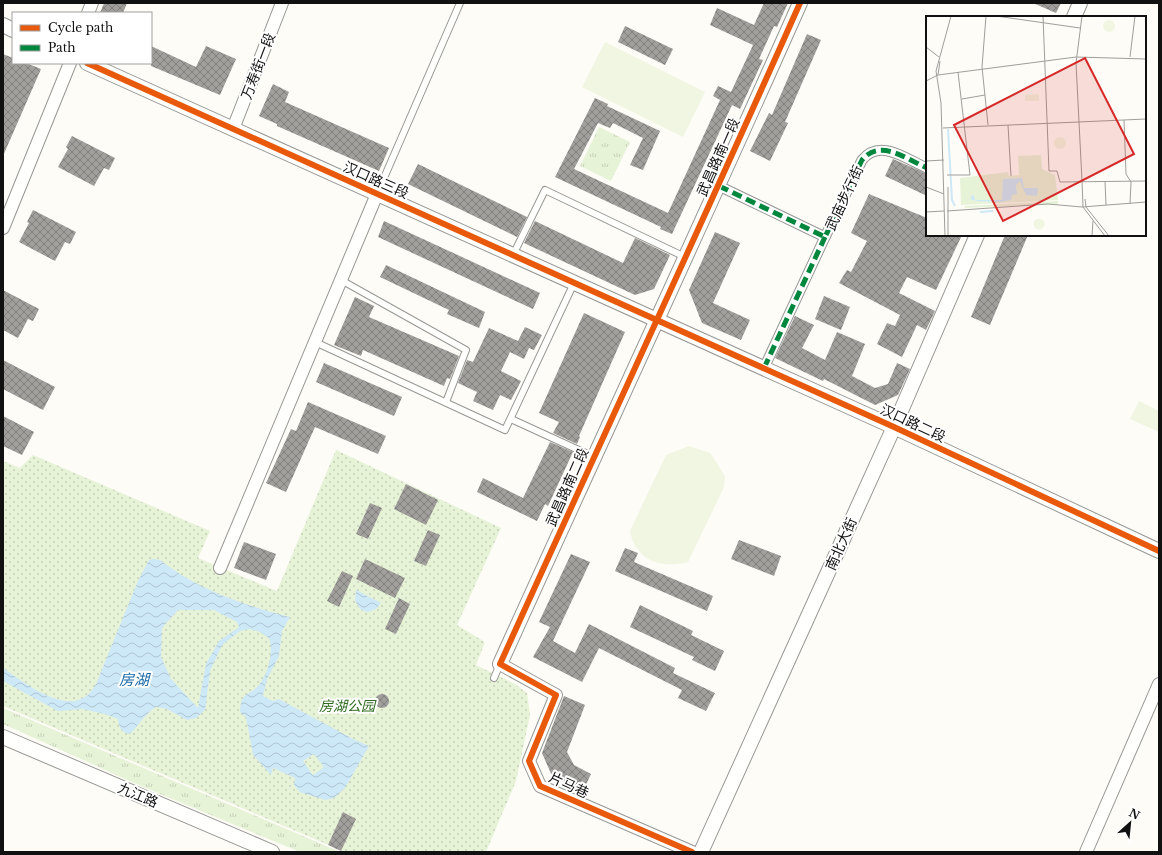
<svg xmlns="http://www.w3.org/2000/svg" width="1162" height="855" font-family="'Libre Baskerville','Noto Sans SC',serif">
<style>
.grass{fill:url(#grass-tufts)}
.park{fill:url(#park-dots)}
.pitch{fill:#f0f6e1}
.water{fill:url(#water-waves);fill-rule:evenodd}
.building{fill:url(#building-cross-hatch)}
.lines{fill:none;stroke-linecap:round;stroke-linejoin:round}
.service-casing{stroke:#979795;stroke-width:8}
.pedestrian-casing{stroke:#979795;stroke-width:11}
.minor-casing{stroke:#979795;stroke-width:14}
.tertiary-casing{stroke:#979795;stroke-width:16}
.service{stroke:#fffffe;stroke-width:6}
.pedestrian{stroke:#fffffe;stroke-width:9}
.minor{stroke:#fffffe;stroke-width:12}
.tertiary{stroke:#fffffe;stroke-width:14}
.quiet{stroke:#00873e;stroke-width:5;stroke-dasharray:10 5;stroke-linecap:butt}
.cycleway-casing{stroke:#fff;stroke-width:8}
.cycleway{stroke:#e8590c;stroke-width:6}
.labels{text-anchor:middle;stroke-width:4;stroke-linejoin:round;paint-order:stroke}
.street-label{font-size:14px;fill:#111;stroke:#fff}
.park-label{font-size:14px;font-style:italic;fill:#2f6b1f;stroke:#fff}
.water-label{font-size:15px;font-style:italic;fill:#1768a6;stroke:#fff}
.inset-river{fill:none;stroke:#cde8f7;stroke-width:2}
.inset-road{fill:none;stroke:#9f9e9b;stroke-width:1}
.view{fill:#d62828;fill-opacity:0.15;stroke:#d62828;stroke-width:2}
.inset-edge{fill:none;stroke:#111;stroke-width:2}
</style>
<defs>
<pattern id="grass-tufts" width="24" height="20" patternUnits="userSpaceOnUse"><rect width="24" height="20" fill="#e7f3d7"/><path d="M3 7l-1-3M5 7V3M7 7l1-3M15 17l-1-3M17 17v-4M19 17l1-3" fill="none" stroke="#c5cfb8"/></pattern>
<pattern id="park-dots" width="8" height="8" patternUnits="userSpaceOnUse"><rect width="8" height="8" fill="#e7f3d7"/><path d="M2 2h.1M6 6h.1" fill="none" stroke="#c5cfb8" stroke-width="1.8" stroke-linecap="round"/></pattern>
<pattern id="water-waves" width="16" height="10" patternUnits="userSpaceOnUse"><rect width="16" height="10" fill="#cde8f7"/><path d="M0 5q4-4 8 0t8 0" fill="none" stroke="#afc6d3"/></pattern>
<pattern id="building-cross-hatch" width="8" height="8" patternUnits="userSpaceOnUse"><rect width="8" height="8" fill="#a19f9c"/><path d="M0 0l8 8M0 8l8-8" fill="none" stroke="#82807e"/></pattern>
</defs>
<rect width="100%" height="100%" fill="#fdfcf7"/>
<g class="grass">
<path d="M599,127L630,142L611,181L580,166Z"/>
<path d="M3,708L324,845L340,852H300L141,786L3,724Z"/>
</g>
<path class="park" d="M336,450L501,528L457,625L485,642L476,665L515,684L527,693L530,715L516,781L486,852H345L3,706V461L20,468L33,455L210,531L198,558L277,591Z"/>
<g class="pitch">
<path d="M605,42L705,92L683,137L582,87Z"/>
<path d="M1139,401L1159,411V432L1130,419Z"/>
<path d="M689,446L710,453L725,476L724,487L688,562C661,569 636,561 630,531L666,455Z"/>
</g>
<g class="water">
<path d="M154,559L160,560C196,589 246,606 290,617L282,631L279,656L267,679L263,696L273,701L279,699L355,740L369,746L345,788L334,798L325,800L306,794L300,792L294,785L295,778L273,768L271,775L253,755L246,717L240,712C241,691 248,697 258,686C268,675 274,652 269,638L260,632L249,629L240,631L222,645L210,671L205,710L196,718L187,720L167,709L156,707C145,714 139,725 130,734C121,732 119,728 118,719L105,714L82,709L58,711L3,681V668C27,684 75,724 96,684L138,581L149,560ZM178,610H214L237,622L239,627L219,641L206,664L198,708L171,679L161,657L162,628ZM314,754L324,767L313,775L303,761Z"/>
<path d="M356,590L381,603L376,609L368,612L361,610L355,601Z"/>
</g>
<g class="building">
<path d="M104,3H127L123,13H100Z"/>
<path d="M764,3H788L777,27L774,26L759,59L763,60L740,109L732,105L672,234L660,229L661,227L555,177L595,98L608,104L607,106L660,131L643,170L630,165L643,138L613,123L610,128L598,123L574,169L668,213L720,100L713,96L718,86L731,92L753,45L710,25L717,8L754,25Z"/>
<path d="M1033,3H1061L1056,13Z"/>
<path d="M625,26L673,49L665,65L618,42Z"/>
<path d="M807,34L821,40L785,122L788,123L770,161L750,151L769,113L772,115Z"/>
<path d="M151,46L196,67L206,46L236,59L220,95L151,66Z"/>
<path d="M3,54L13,58V63H26L41,69L3,156Z"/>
<path d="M273,84L289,92L285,102L389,148L379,171L277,126V124L259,116Z"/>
<path d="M72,136L115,158L109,170L104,168L94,186L58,167L68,149L66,147Z"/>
<path d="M893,159L927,174V196L885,176Z"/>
<path d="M418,164L527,217L517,237L408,184Z"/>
<path d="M869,194L927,218V235H962L936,290L907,277L899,293L935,311L926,330L917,325L902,357L877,344L887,323L895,326L900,315L839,283L847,270L851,272L867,241L851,233Z"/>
<path d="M33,210L76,232L70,244L65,242L55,261L19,242L29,223L27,222Z"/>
<path d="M384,221L540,293L533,309L378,237Z"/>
<path d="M535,221L623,263L635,238L670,255L654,289L635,295L524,243Z"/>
<path d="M715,232L740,243L713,303L750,320L741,340L702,323L689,290Z"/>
<path d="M1005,235H1028L990,325L971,317Z"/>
<path d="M386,265L485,312L479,328L447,314L449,310L380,277Z"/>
<path d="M3,290L39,309L33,321L28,319L18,338L3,330Z"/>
<path d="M824,296L850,307L841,330L815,319Z"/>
<path d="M355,297L374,306L369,317L459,356L450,379L447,378L444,386L363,350L361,356L334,345Z"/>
<path d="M584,313L625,332L579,436L580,437L577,444L553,433L559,422L539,413Z"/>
<path d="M795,316L814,325L802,348L825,360L837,332L865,344L852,376L875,388L888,384L897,363L910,369L898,395L875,405L824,379L823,381L775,358Z"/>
<path d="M525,327L542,335L534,350L529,348L524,359L510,352L501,371L521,381L511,400L500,395L493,410L473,401L477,392L458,383L467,360L473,362L489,328L518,341Z"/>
<path d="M3,360L55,387L43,410L3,389Z"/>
<path d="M324,363L402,397L394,416L316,382Z"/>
<path d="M308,402L386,436L378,454L315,427L286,492L266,483L291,429L296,431Z"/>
<path d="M3,416L34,432L22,455L3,446Z"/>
<path d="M550,442L573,452L548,506L545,504L537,521L477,492L483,478L523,498Z"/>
<path d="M406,484L438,500L426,525L394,509Z"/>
<path d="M370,503L382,508L368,539L356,534Z"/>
<path d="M428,530L440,535L426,566L414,561Z"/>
<path d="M739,540L781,556L774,576L731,559Z"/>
<path d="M244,542L276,554L266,580L234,568Z"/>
<path d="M625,548L638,553L634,562L713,596L707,611L615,571Z"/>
<path d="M571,554L590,562L553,641L575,653L589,624L675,668L673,673L715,693L706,711L678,698L682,690L599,648L582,682L533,657L550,627L539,622Z"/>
<path d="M365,559L405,578L395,598L356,579Z"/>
<path d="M342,571L353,576L339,607L327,601Z"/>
<path d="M399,598L410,604L396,634L385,629Z"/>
<path d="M640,605L693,631L691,635L724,651L715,671L692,660L694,657L630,627Z"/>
<circle cx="382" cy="701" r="7"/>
<path d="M564,696L585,705L567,752L574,765L591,774L583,791L552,776L542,753Z"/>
<path d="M343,812L356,819L341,851L328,845Z"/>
</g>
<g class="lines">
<defs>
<g id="service">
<path d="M377,194L460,3"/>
<path d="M513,255L545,190L685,257"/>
<path d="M341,280L466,350L446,402"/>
<path d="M315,342L505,430L574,283"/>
<path d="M511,419L594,457"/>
<path d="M494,678L500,664"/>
</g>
<g id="pedestrian">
<path d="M719,186L825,237L862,160C880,138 906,159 927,168"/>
<path d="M764,368L825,237"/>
</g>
<g id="minor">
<path d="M88,13L92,3"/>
<path d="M233,129L282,3"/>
<path d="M3,228L70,63"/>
<path d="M220,568L377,194"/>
<path d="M500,664L556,695L529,761L540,786L692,852"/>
<path d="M1086,852L1159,684"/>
</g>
<g id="tertiary">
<path d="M1074,17L1080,3"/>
<path d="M3,25L13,30"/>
<path d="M87,63L894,427L1159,551"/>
<path d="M500,664C600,443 702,224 800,3"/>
<path d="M3,737L272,852"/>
<path d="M701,852L894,427L977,235"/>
</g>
</defs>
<use href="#service" class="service-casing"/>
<use href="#pedestrian" class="pedestrian-casing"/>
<use href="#minor" class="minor-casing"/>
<use href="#tertiary" class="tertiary-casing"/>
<use href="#service" class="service"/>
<use href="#pedestrian" class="pedestrian"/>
<use href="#minor" class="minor"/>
<use href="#tertiary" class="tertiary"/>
<g class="quiet">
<path d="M719,186L825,237L862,160C880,138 906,159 927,168"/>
<path d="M764,368L825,237"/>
</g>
<defs>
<g id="cycleway">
<path d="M87,63L894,427L1159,551"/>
<path d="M692,852L540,786L529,761L556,695L500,664C600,443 702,224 800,3"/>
</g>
</defs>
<use href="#cycleway" class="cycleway-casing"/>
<use href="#cycleway" class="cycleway"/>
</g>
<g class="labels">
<g class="street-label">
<text transform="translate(258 66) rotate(-69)" y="5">万寿街一段</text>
<text transform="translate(718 157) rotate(-66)" y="5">武昌路南一段</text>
<text transform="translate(376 180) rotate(24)" y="5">汉口路三段</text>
<text transform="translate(844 198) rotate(-65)" y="5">武庙步行街</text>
<text transform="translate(913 423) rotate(25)" y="5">汉口路二段</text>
<text transform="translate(567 487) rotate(-66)" y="5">武昌路南二段</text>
<text transform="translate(841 544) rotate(-66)" y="5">南北大街</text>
<text transform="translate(569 785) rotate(25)" y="5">片马巷</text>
<text transform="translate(138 795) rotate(23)" y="5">九江路</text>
</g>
<g class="park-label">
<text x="347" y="711">房湖公园</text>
</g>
<g class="water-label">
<text x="134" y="685">房湖</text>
</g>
</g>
<g transform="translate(926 16)">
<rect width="220" height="220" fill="#fdfcf7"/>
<path d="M132,185V188L39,192V190Z" fill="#e7f3d7"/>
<path d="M115,139L116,153L129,159L132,184L35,189L34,162L82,156L83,160L93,159L92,140Z" fill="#e7f3d7"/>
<path d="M177 10a6 6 0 1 1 12 0a6 6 0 1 1-12 0ZM113,78V85H99V79ZM128 127a6 6 0 1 1 12 0a6 6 0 1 1-12 0ZM107.5 208a5.5 5.5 0 1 1 11 0a5.5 5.5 0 1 1-11 0Z" fill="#f0f6e1"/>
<path d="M96,162L98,172H112L111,180L100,179L94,165L90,169L91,178L86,179L85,184L74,186L51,185L44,183L47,178L49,184H76L77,163Z" fill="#cde8f7"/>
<path class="inset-river" d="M22,113L26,184L29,190M54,196L67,195"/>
<path class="inset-road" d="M60,0L56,51L62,109M70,0L154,12M117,0L123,155H131L134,166L220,165M156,0L150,47L156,165M0,31L13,41M204,41L209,0M12,59L14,45M0,65L12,59L150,41L220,43M36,83L59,79M198,104L200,158L205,166L204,188M82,109L85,160M17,112L220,103M0,145L18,144M21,159H44L32,56M156,165L157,191L179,220M179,165L180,189M0,171L18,178M22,171V220M159,183L160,191L183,220M21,195L122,188L156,191L220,186M0,196L18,195M19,220L15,87L10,55L25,0M166,220L167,205"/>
<path class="view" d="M159,42L208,138L77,205L28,109Z"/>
<rect width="220" height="220" class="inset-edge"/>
</g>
<rect width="1162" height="855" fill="none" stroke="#111111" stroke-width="8"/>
<rect x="12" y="12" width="140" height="52" fill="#ffffff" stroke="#a0a0a0"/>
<rect x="20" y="25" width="20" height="6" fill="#e8590c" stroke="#a0a0a0"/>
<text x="48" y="32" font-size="12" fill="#111111">Cycle path</text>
<rect x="20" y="45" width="20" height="6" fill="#00873e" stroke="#a0a0a0"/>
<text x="48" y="52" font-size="12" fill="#111111">Path</text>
<g transform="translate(1130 823) rotate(27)" stroke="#ffffff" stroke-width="3" paint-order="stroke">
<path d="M0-3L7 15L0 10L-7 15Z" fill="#111111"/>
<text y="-6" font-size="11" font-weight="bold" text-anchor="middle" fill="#111111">N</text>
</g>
</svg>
